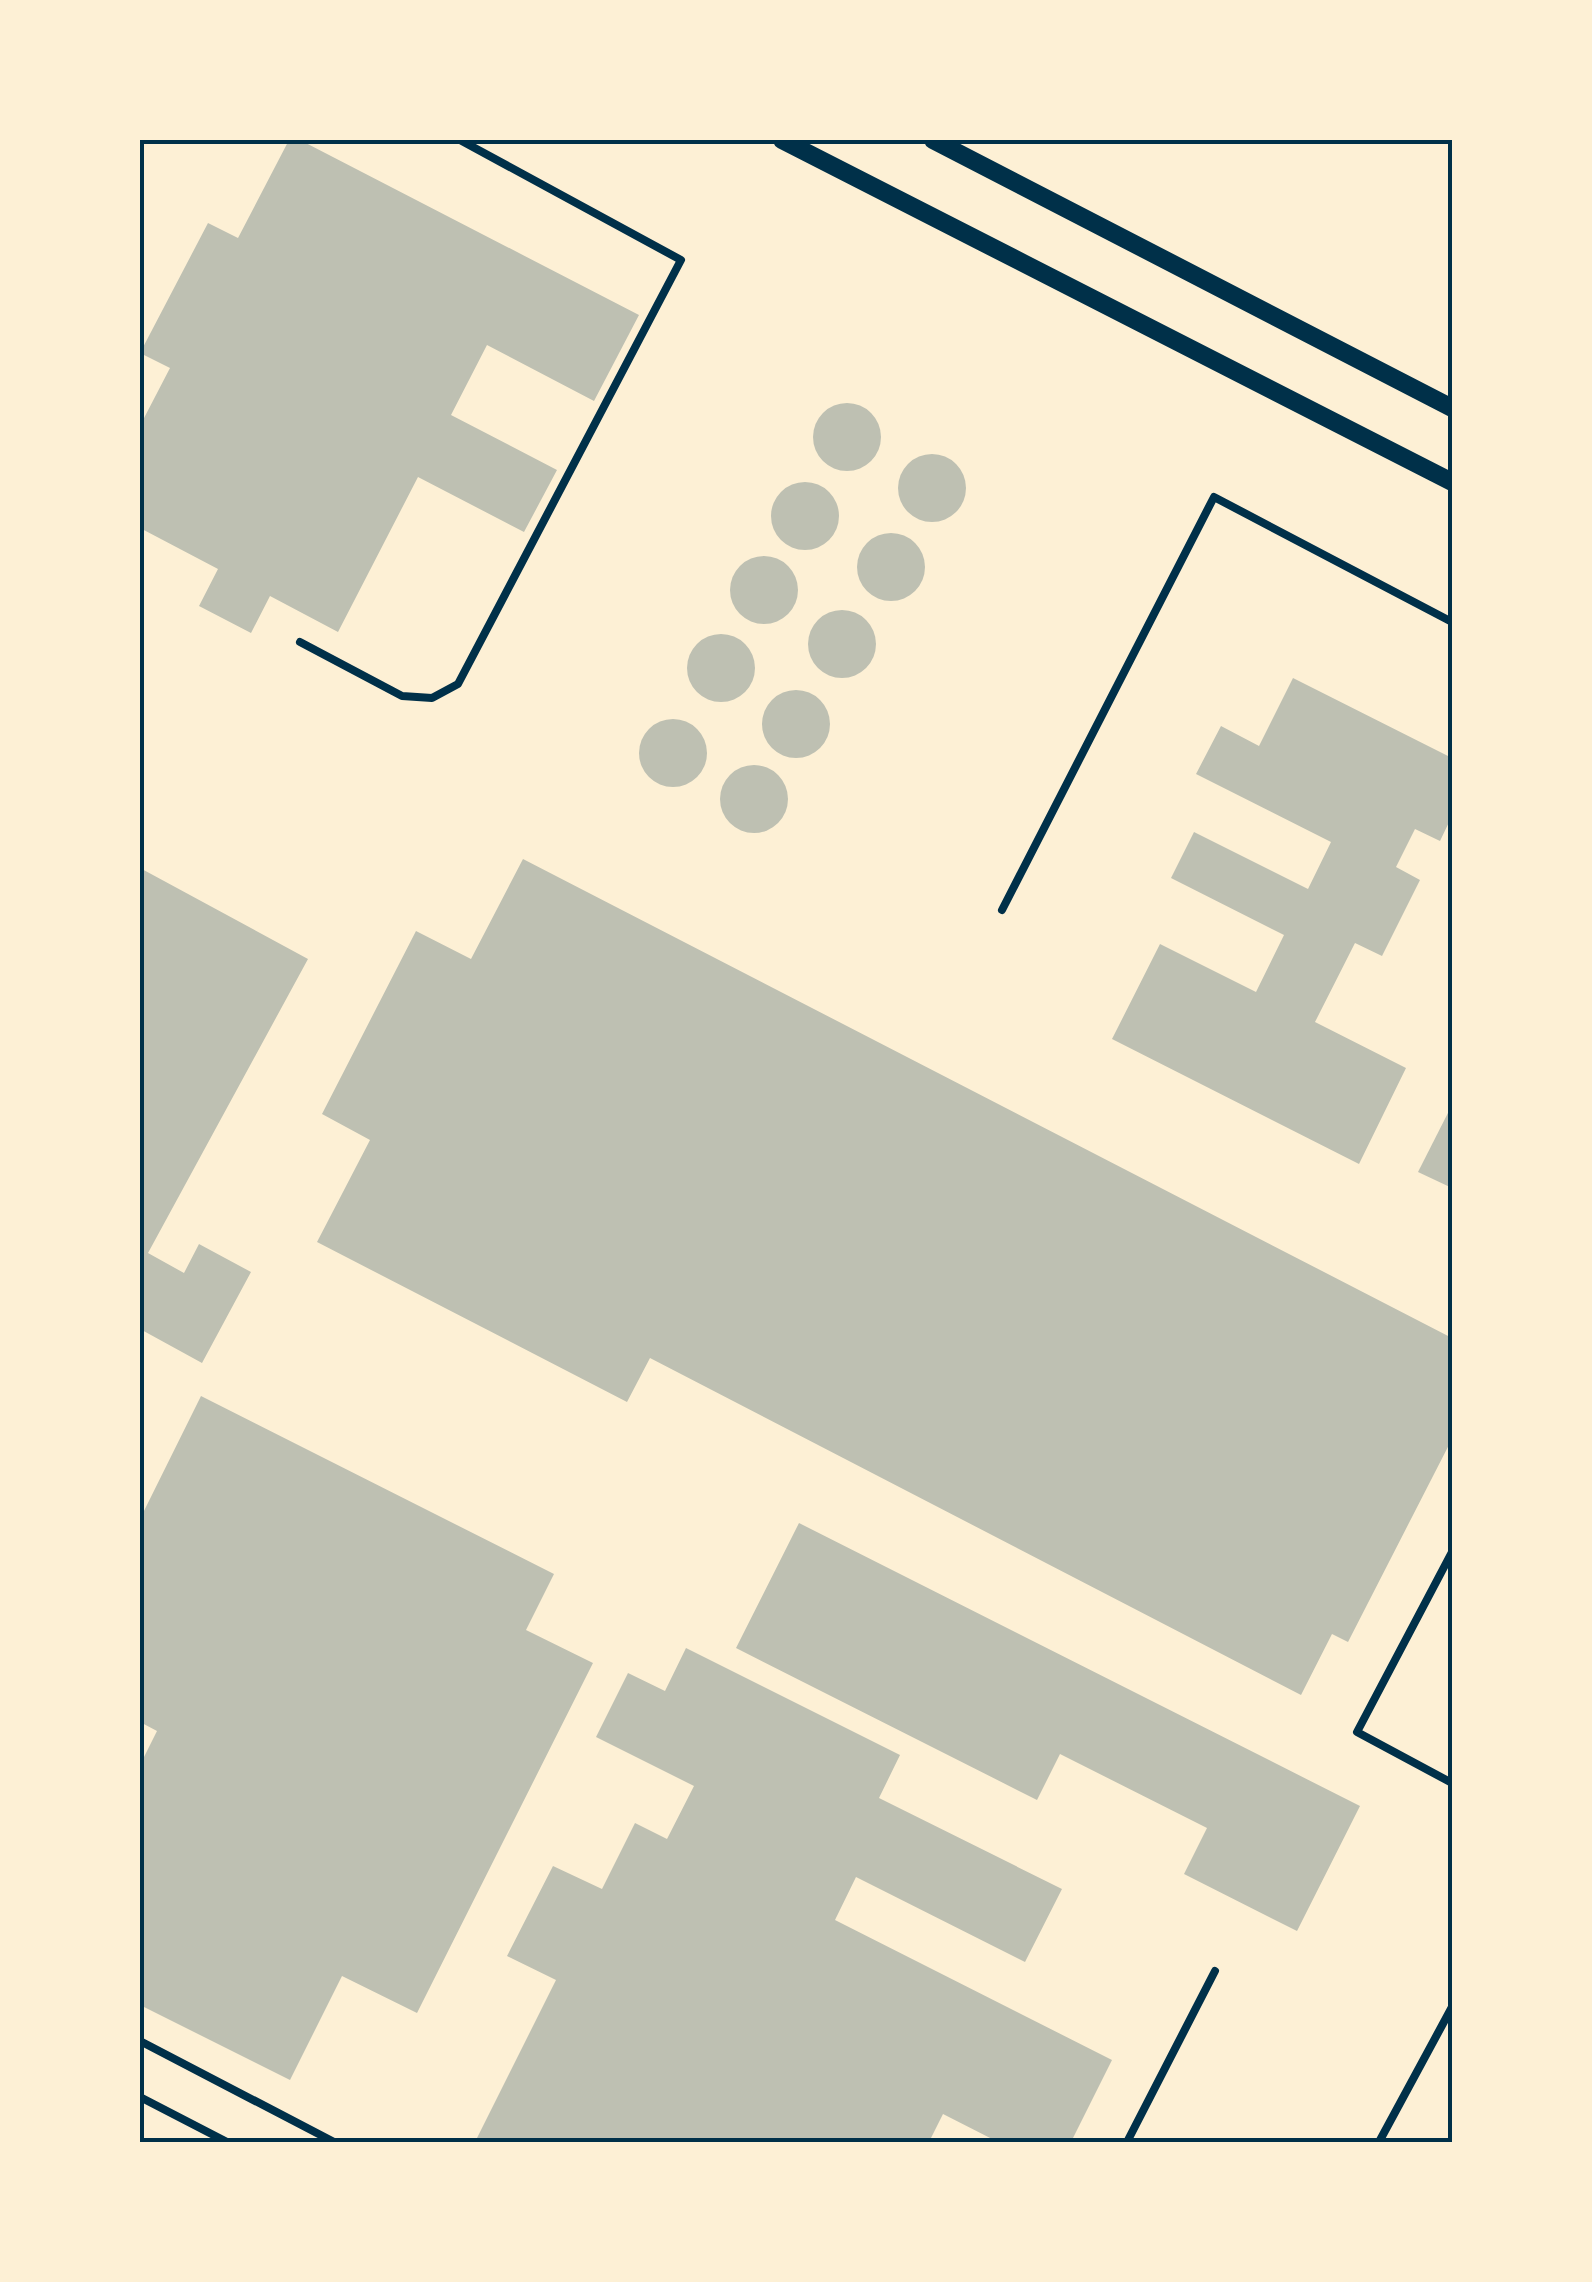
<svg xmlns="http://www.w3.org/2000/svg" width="1592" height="2282" font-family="Quicksand,sans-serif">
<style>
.building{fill:#bec0b2}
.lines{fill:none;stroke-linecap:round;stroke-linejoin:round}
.service{stroke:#003049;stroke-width:8}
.tertiary{stroke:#003049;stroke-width:18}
.neatline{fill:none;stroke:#003049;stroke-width:4}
</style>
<rect width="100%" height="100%" fill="#fdf0d5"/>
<g class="building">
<path d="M289,140H300L639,315L594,401L487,345L451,415L557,470L524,532L418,477L338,632L270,596L251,633L199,606L218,569L140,528V419L143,420L170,368L140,353L208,223L238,238Z"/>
<circle cx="847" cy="437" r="34"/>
<circle cx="932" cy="488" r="34"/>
<circle cx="805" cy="516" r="34"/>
<circle cx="891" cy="567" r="34"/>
<circle cx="764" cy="590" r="34"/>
<circle cx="842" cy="644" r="34"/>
<circle cx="721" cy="668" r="34"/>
<path d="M1293,678L1452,758V816L1440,841L1415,829L1396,867L1420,880L1382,956L1355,943L1315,1022L1406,1068L1359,1164L1112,1039L1160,944L1256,992L1284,935L1171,878L1194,832L1308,889L1331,842L1196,774L1221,726L1259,746Z"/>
<circle cx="796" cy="724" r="34"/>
<circle cx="673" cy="753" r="34"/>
<circle cx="754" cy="799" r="34"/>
<path d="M523,859L1452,1338V1439L1348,1642L1332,1634L1301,1695L650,1358L627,1402L317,1242L370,1140L322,1114L416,931L471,959Z"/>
<path d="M140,868L308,959L148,1253L184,1273L199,1244L251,1272L202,1363L140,1329Z"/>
<path d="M1452,1105V1188L1418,1172Z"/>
<path d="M201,1396L554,1574L526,1630L593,1663L417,2013L342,1976L290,2080L140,2005V1765L157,1731L140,1722V1519Z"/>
<path d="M799,1523L1360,1806L1297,1931L1184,1874L1207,1828L1060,1754L1037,1800L736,1648Z"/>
<path d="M686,1648L900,1755L879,1798L1062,1889L1025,1962L856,1877L835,1920L1112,2060L1071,2142H998L943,2114L929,2142H475L556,1980L507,1956L553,1866L602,1889L635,1823L667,1839L694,1786L596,1737L628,1673L665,1691Z"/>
</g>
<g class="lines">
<g class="service">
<path d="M300,642L402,696L432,698L458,684L681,260L460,140"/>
<path d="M1002,910L1214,497L1452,622"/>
<path d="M1452,1552L1357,1732L1452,1783"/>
<path d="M140,2041L334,2142"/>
<path d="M140,2097L227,2142"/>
<path d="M1127,2142L1215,1971"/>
<path d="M1379,2142L1452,2007"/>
</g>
<g class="tertiary">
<path d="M782,140L1452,482"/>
<path d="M933,140L1452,408"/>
</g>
</g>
<rect width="1592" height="2282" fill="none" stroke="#fdf0d5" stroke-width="285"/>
<rect x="142" y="142" width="1308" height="1998" class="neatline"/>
</svg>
